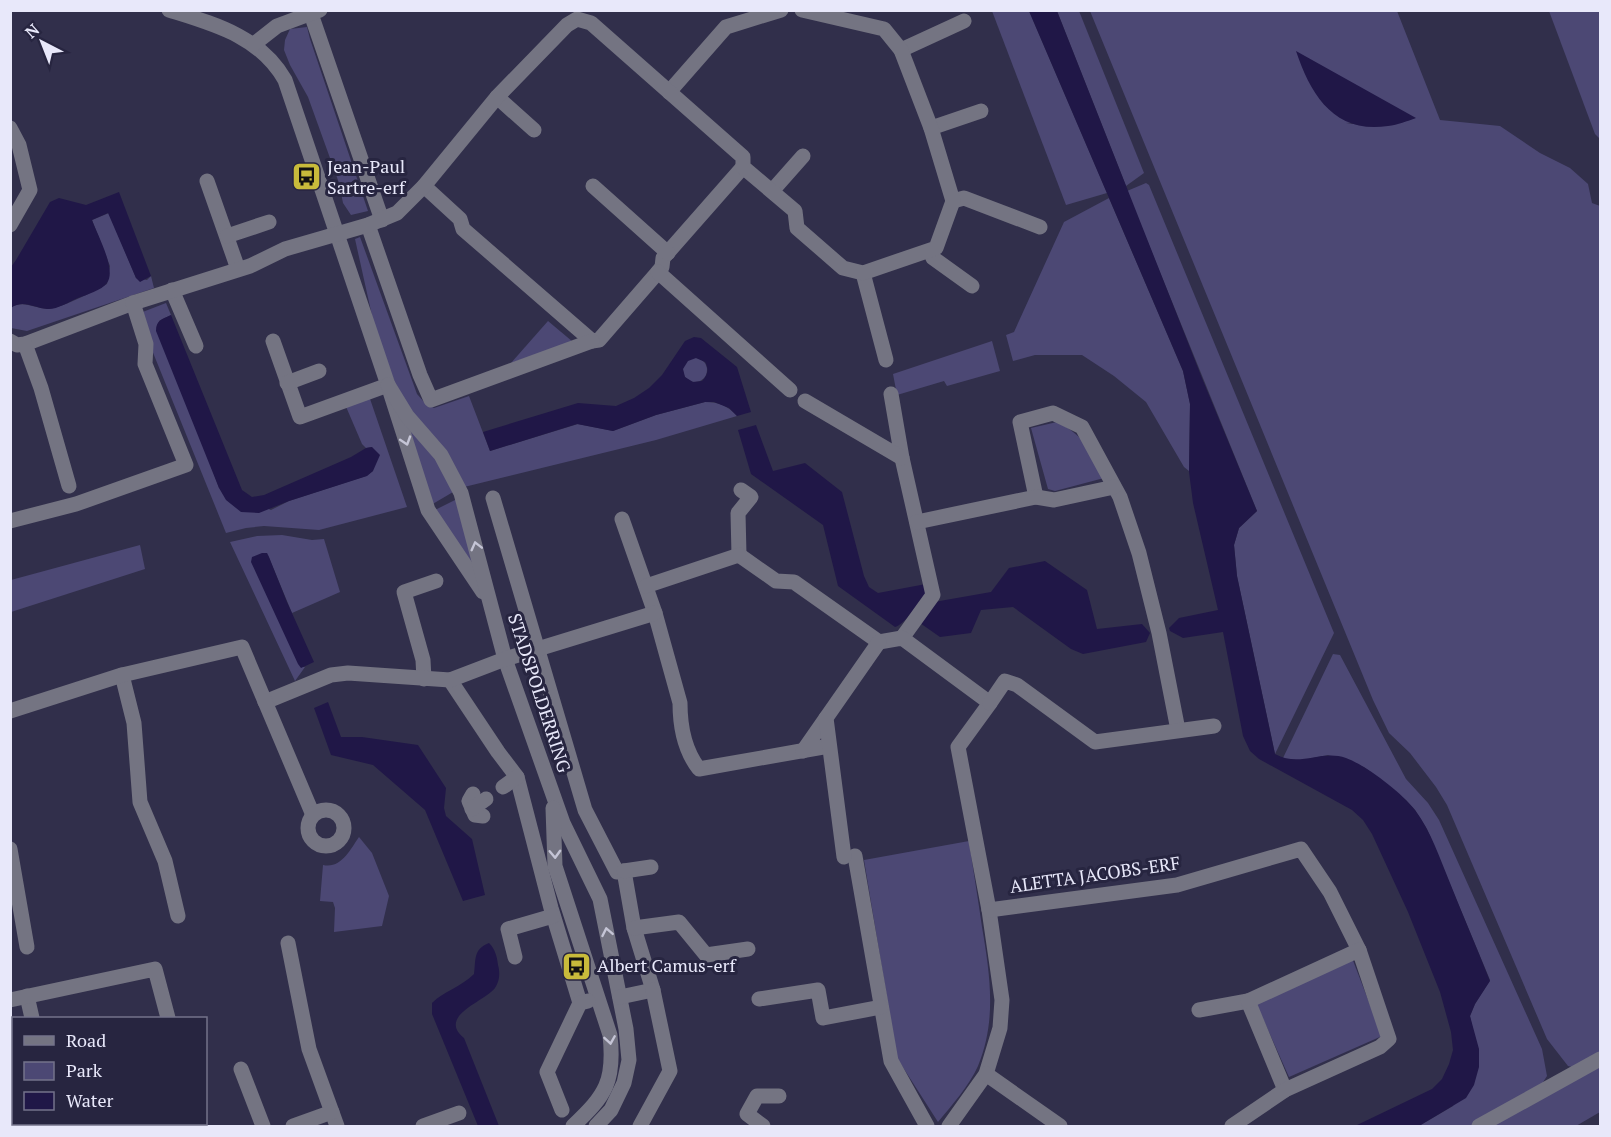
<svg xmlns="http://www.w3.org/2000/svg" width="1611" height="1137" font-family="'PT Serif',serif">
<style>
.green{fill:#4c4874;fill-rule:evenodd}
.water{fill:#201747;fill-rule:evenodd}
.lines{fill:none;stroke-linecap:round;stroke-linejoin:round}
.minor{stroke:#747482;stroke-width:15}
.oneway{stroke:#c5c5d6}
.labels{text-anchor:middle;stroke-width:6;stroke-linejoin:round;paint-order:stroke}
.poi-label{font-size:18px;fill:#e8e8fa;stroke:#272540;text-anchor:start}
.street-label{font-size:18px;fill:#e8e8fa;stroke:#272540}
</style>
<rect width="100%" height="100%" fill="#312f4b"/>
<g class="green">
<path d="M992,11H1029L1107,193L1066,205Z"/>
<path d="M1057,11H1079L1144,173L1126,186Z"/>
<path d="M1090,11H1397L1440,120L1500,126L1540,153L1570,168L1588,184L1592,203L1600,206V1052L1572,1067L1568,1066L1547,1039L1447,805L1436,787L1410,753L1389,733L1373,700ZM1415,118C1391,127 1371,127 1346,123Z"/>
<path d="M1549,11H1600V139L1595,134Z"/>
<path d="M307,27L310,39L368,211L351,215L343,203L339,183L308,97L290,65L284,50L285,40L290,29Z"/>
<path d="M1146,183L1149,185L1334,633L1275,754L1237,576L1234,545L1239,528L1257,511L1127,191Z"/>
<path d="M1109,198L1183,371L1190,404L1189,471L1184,467L1146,402L1114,376L1082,355H1035L1013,361L1006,335L1014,332L1064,222Z"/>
<path d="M109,213L136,278L147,280L151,276L154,288L27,331L11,328L10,308C25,298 38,312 53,308C72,303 90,293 107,284L110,266L92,220Z"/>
<path d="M360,237L417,394L425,403L434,408L469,396L490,451L578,424L613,431L656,415L705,402C719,402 728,406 737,416L656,440L460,488L405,408L377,338L355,239Z"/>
<path d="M166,303L171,315L159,321L219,488L271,510L289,501L366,476L373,471L372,447L366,448L362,444L344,402L368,393L407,507L319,530L264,526L246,528L226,533L139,318L140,313Z"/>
<path d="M548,321L573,342L511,363Z"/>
<path d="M992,341L1000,371L947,386L944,381L897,395L893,374Z"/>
<circle cx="695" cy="370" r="12"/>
<path d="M404,420L444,470L453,492L431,505Z"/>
<path d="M1057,422C1087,438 1089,449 1104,478L1055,491L1048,489L1031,428Z"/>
<path d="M459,498L483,587L433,511Z"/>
<path d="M282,535L312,540L324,539L340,592L292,613L267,553L301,667H305L295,681L230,542L257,536Z"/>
<path d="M140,545L145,569L11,612V580Z"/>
<path d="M1333,654L1340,655L1406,779L1428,803L1439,820L1542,1049L1547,1076L1538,1090L1470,1126H1419L1453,1106L1473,1031L1470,1016L1475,1004L1490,980L1427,829L1415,810L1406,800L1364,767L1328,755L1298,761L1283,758Z"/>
<path d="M359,837L372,853L389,896L382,926L334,932L335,908L333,902L320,901L323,865C341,869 350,850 359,837Z"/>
<path d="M969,841C973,870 978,898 982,927C990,974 997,1020 978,1066C969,1086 952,1105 938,1122L897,1058L864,860Z"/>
<path d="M1352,958L1382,1036L1289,1077L1256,1003Z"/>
<path d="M1600,1066V1112L1576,1126H1492Z"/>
</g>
<g class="water">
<path d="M1029,11H1057L1202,378L1257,511L1239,528L1234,545L1237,576L1275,754C1300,768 1321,749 1346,758C1367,766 1401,792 1415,810C1431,831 1440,859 1450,883C1463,916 1477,948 1490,981L1475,1004L1470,1016L1479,1049V1067L1474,1085L1466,1098L1419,1126H1355L1432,1089L1442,1079L1449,1064L1453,1050L1451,1032L1440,992L1408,912L1372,834L1363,820L1352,810L1259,759L1250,751L1243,736L1223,632L1183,638L1170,631L1169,628L1179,618L1218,610L1193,503L1189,472L1190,404L1183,371Z"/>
<path d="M1296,51L1416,118C1407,121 1398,125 1388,126C1335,134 1311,96 1296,51Z"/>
<path d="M119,192L151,276L140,282L136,278L108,213L92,220C97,234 117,270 107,283C102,290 86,295 78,298C69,302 56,310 47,309C34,308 23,299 11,308V267L16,260L50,202L59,198L86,205Z"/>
<path d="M171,315L242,490L252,497L264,495L351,457L366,448L372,447L380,455L373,471L367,476L289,501L259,513L241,512L226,500L219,488L156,331C156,320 162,319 171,315Z"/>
<path d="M694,337L701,338L737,367L751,412L737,416L729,408L714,402H705L656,415L613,431L577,424L490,451L483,432L578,403L616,406L634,398L649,388L662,375L685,341ZM696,358L705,362C709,369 708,375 702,381L693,382L685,377L683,369L688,361Z"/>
<path d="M756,425L773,471L805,463L842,492L864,576L869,587L878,593L926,584C926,588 927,590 925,594C922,603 903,625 895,627L838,586L823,525L751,474L738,430Z"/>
<path d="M262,553H267L269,557L287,602L314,662L301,668L298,664L251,562L252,557Z"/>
<path d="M1045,561L1087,590L1097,629L1142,624L1150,633L1146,642L1083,654L1071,649L1013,607L981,610L971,633L940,637L920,623L934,602L991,592L1009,568Z"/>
<path d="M328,702L341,737H362L418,745L446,788L444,808L446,816L472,839L485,895L463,901L425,810L373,765L331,755L314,708Z"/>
<path d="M489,943C495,949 497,956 498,965C500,972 500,981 495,988C484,1002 437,1016 464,1038L499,1126H478L432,1014V1003C444,991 461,987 474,974C476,960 473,949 489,943Z"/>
</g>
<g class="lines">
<g class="minor">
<path d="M169,10C214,24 260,36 285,80L388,385L428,510L483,592"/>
<path d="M311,14L382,220"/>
<path d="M254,44L277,26L320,10"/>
<path d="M901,50L964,21"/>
<path d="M669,92L726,27L781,10"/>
<path d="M497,97L534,130"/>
<path d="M10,128L19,145L30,190L10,225"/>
<path d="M931,128L981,111"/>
<path d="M207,181L238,269"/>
<path d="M424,186L460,219L463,229L592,341L599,340L658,272L662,267L663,258L743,167"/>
<path d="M593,186L668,253"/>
<path d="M772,191L803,156"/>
<path d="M953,201L964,198L1040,227"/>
<path d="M368,225L420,375L431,400L592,341"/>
<path d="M227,236L269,222"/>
<path d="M930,251L933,258L972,286"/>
<path d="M658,272L790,390"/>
<path d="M863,273L886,360"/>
<path d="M172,290L196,346"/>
<path d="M10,341L17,345L25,344L133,303L250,266L285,249L368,225L397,213L424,186L497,97L567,25L577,19L591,23L743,157V167L795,211L797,228L843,268L863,273L936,248L953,201L931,128L901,50L884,29L802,10"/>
<path d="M273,341L300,417L388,385"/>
<path d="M25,344L41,388L69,486"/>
<path d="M287,383L319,371"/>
<path d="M388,385L407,416L441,455L461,493L505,659L563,823L600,899L626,1029L629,1060L624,1083L611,1110L596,1126"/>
<path d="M891,394L902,458L933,595L902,638"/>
<path d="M805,401L902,458"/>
<path d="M1036,497L1020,422L1053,413L1082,427L1120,497L1139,553L1159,633L1178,730"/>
<path d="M493,498L585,810L617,872L624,871L634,928L653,990L620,997"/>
<path d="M622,519L655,613L680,703C680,726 685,751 699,769L829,746"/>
<path d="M10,521L76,504L186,465L145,364L146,344L133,303"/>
<path d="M917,522L1036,497L1054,500L1114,487"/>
<path d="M739,555L738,513L751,497L741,490"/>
<path d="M646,586L739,555L776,581L794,582L879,642L902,638L990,703L958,747L989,910L1002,1000L1000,1028L986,1074L949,1126"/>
<path d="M122,675L134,723L140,802L165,861L178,916"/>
<path d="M424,679L423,660L404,592L436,581"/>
<path d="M450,680L498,752L517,777L551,908L580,1003"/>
<path d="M265,702L331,675L348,673L450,680L505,659L655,613"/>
<path d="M990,703L1005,681L1017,685L1095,742L1214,726"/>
<path d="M10,711L122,675L242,647L313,815"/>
<path d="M803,751L826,718"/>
<path d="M503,787L517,777"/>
<path d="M473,794L469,801L475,815L483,816"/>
<path d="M553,808L555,866L610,1035C615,1081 606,1095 573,1126"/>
<path d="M472,809L486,799"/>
<circle cx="326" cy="828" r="18"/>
<path d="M10,849L27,947"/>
<path d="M855,856L891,1061L927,1126"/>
<path d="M844,857L826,718L879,642"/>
<path d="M624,871L651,867"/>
<path d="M989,910L1177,885L1301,849L1330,892L1359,950"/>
<path d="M634,928L679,922L706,955L748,949"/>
<path d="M288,943L309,1049L337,1126"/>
<path d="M515,957L508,929L553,916"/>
<path d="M27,996L32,1018"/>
<path d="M759,999L818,990L823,1018L881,1007"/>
<path d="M10,1000L155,969L168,1018"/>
<path d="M1199,1010L1248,1001L1285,1090"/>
<path d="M241,1069L263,1126"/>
<path d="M986,1074L1060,1126"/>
<path d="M562,1110L547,1072L580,1003L588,1001"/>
<path d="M59,1124L60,1126"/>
<path d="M191,1124L192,1126"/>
<path d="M293,1126L332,1112"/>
<path d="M423,1126L459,1113"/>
<path d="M640,1126L670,1071L653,990"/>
<path d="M763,1126L747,1114L757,1096H779"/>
<path d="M1232,1126L1285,1090L1380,1047L1389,1039L1359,950L1248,1001"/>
<path d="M1479,1126L1600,1059"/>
</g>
</g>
<defs><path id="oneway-chevron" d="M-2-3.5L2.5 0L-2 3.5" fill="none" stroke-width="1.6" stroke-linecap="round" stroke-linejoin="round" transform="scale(1.5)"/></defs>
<g class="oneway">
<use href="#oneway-chevron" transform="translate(406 441) rotate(72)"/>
<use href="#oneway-chevron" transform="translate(476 546) rotate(-104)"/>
<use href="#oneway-chevron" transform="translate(555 854) rotate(88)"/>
<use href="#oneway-chevron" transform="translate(607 932) rotate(-101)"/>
<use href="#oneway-chevron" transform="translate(610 1040) rotate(81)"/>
</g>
<defs>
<symbol id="bus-square" viewBox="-11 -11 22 22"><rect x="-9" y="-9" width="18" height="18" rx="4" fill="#c8bb3b" stroke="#272540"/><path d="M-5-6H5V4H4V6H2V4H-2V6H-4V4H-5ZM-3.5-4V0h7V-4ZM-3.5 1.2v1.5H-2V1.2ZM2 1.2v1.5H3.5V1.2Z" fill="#111"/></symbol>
</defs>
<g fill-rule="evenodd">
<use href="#bus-square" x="290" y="160" width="33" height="33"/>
<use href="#bus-square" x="560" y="950" width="33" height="33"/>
</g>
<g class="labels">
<g class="poi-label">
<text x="327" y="173">Jean-Paul<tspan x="327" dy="21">Sartre-erf</tspan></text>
<text x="597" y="972">Albert Camus-erf</text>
</g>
<g class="street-label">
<text transform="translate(539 693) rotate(72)" y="6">STADSPOLDERRING</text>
<text transform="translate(1095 875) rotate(-8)" y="6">ALETTA JACOBS-ERF</text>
</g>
</g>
<rect width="1611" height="1137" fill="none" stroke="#e8e8fa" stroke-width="24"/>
<rect x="12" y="1017" width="195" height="108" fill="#272540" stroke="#74738a" stroke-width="1.5"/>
<rect x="24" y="1036" width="30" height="9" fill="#747482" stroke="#74738a" stroke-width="1.5"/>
<text x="66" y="1047" font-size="18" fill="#e8e8fa">Road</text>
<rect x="24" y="1062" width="30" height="18" fill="#4c4874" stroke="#74738a" stroke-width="1.5"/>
<text x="66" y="1077" font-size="18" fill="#e8e8fa">Park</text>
<rect x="24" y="1092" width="30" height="18" fill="#201747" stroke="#74738a" stroke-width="1.5"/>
<text x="66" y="1107" font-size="18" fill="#e8e8fa">Water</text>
<g transform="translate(42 42) rotate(318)" stroke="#272540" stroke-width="4.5" paint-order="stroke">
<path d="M0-4.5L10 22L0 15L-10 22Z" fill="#e8e8fa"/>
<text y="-9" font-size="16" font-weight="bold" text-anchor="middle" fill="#e8e8fa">N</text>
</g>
</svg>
